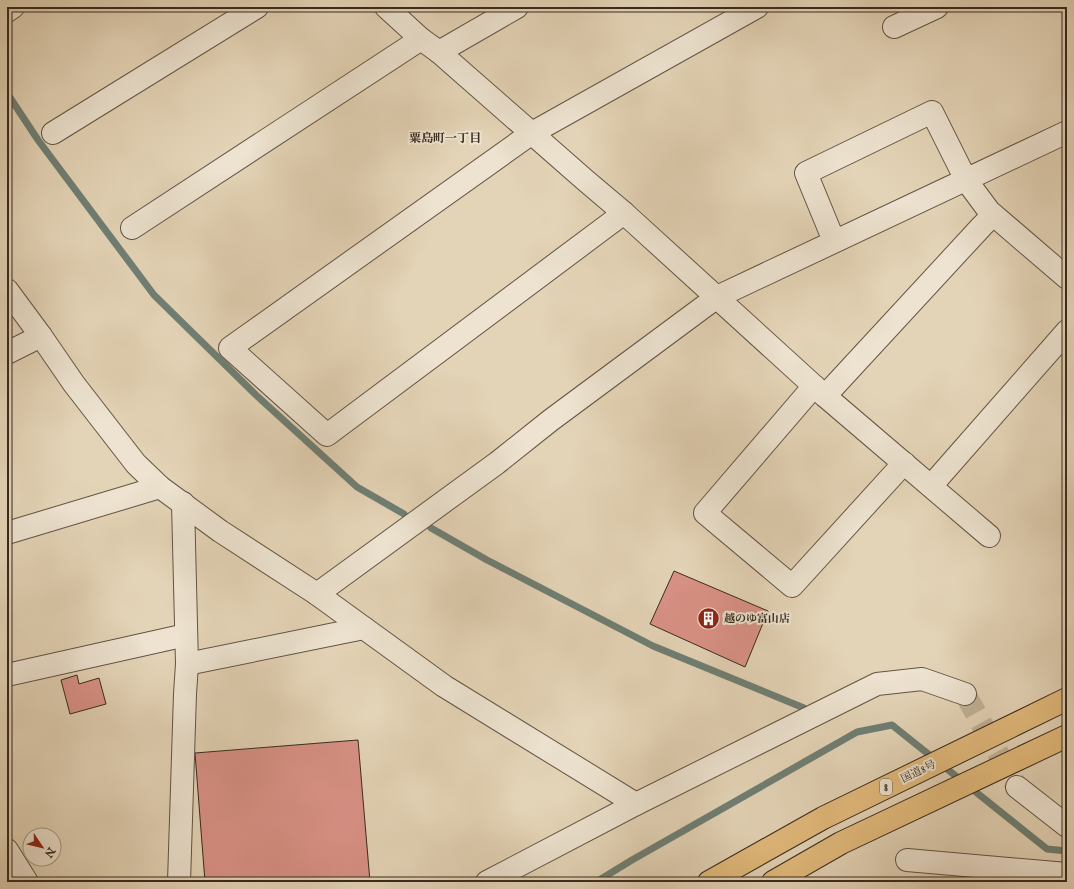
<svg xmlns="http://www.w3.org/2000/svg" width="1074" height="889" font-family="'IM FELL English','Noto Serif JP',serif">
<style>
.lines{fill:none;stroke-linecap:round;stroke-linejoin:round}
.stream{stroke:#6f7f74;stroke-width:7}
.building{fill:#da9287;stroke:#372a1e}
.minor-tunnel{stroke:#c1b298;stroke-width:22;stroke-dasharray:22 11;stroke-linecap:butt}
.minor-casing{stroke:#625444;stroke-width:24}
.highway-casing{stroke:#372a1e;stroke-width:24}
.minor{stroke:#ede3d0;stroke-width:22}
.highway{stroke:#e2ba7c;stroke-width:22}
.labels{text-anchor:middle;stroke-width:4;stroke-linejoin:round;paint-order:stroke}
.shield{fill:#ede3d0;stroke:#6e6253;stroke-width:1}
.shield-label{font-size:10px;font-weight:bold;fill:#372a1e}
.poi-label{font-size:11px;font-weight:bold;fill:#372a1e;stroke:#ede3d0;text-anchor:start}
.street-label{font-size:11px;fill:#372a1e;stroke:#ede3d0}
.neighbourhood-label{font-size:12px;font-weight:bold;fill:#372a1e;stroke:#ede3d0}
</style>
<rect width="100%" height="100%" fill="#e4d4b7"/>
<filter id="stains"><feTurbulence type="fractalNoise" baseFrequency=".005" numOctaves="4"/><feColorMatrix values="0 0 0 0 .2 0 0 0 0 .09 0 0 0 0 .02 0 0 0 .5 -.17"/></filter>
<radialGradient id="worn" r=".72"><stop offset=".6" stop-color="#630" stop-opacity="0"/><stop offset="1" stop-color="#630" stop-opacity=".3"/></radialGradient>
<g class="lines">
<g class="stream">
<path d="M7,93L38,140L154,295L256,395L357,487L404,514"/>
<path d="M431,528L487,560L653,646L804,708"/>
<path d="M596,882L632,860L857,732L892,725L1047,849L1067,851"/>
</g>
</g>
<g class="building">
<path d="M674,571L768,611L745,667L650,624Z"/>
<path d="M77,675L79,684L99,678L106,704L70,714L61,680Z"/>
<path d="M358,740L370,882H205L195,753Z"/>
</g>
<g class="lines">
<path class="minor-tunnel" d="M965,694L1017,787"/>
<defs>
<g id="minor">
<path d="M386,7L421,39L439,52L585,180L624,213L825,396L989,536"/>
<path d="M7,11L13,7"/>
<path d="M894,27L937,7"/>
<path d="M439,52L517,7"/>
<path d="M53,133L257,7"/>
<path d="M624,213L327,435L230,348L532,133L757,7"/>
<path d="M132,228L421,39"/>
<path d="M834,241L806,173L932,112L966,180L989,211L1067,278"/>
<path d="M7,290L41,336L74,384L136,464L160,487L220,531L317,594L497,463L551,420L717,297L1067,132"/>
<path d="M7,353L41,336"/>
<path d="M814,386L705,513L792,586L904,463"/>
<path d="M825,396L982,226L993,215"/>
<path d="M931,486L1067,331"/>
<path d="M7,533L160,487"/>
<path d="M317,594L444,686L636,804"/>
<path d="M187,664L364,628"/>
<path d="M7,675L186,635"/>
<path d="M1017,787L1067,826"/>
<path d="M7,850L27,882"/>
<path d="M907,860L1067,874"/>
<path d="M179,882L185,694L187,664L183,503"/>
<path d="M487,882L636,804L877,684L922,679L965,694"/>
</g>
<g id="highway">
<path d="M709,882L823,818L1067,699"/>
<path d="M773,882L841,843L1067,736"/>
</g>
</defs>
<use href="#minor" class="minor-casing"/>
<use href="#highway" class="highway-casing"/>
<use href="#minor" class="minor"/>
<use href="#highway" class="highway"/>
</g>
<defs>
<symbol id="building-disc" viewBox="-11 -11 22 22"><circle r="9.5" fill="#8f2418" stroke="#ede3d0"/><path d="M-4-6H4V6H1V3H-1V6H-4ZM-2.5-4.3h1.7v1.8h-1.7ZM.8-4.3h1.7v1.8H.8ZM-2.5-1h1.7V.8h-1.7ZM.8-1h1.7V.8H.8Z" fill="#fff"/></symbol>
</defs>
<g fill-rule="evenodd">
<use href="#building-disc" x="696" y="606" width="25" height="25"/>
</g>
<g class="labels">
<rect class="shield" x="880" y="779" width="12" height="16" rx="3"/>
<g class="shield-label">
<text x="886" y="791">8</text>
</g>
<g class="poi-label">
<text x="724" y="622">越のゆ富山店</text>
</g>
<g class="street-label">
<text transform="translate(918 771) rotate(-26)" y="4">国道8号</text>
</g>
<g class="neighbourhood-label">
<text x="445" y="142">粟島町一丁目</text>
</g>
</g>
<rect width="1074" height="889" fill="none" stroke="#e4d4b7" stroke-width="24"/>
<rect x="8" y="8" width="1058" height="873" fill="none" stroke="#372a1e" stroke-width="2"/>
<rect x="12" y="12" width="1050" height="865" fill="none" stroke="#372a1e"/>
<g transform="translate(42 847) rotate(125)"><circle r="19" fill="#ede3d0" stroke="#a49989"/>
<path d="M0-3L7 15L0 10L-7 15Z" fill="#8f2418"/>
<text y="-6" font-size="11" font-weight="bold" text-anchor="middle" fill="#372a1e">N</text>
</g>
<rect width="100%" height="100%" filter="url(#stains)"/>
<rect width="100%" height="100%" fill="url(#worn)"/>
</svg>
